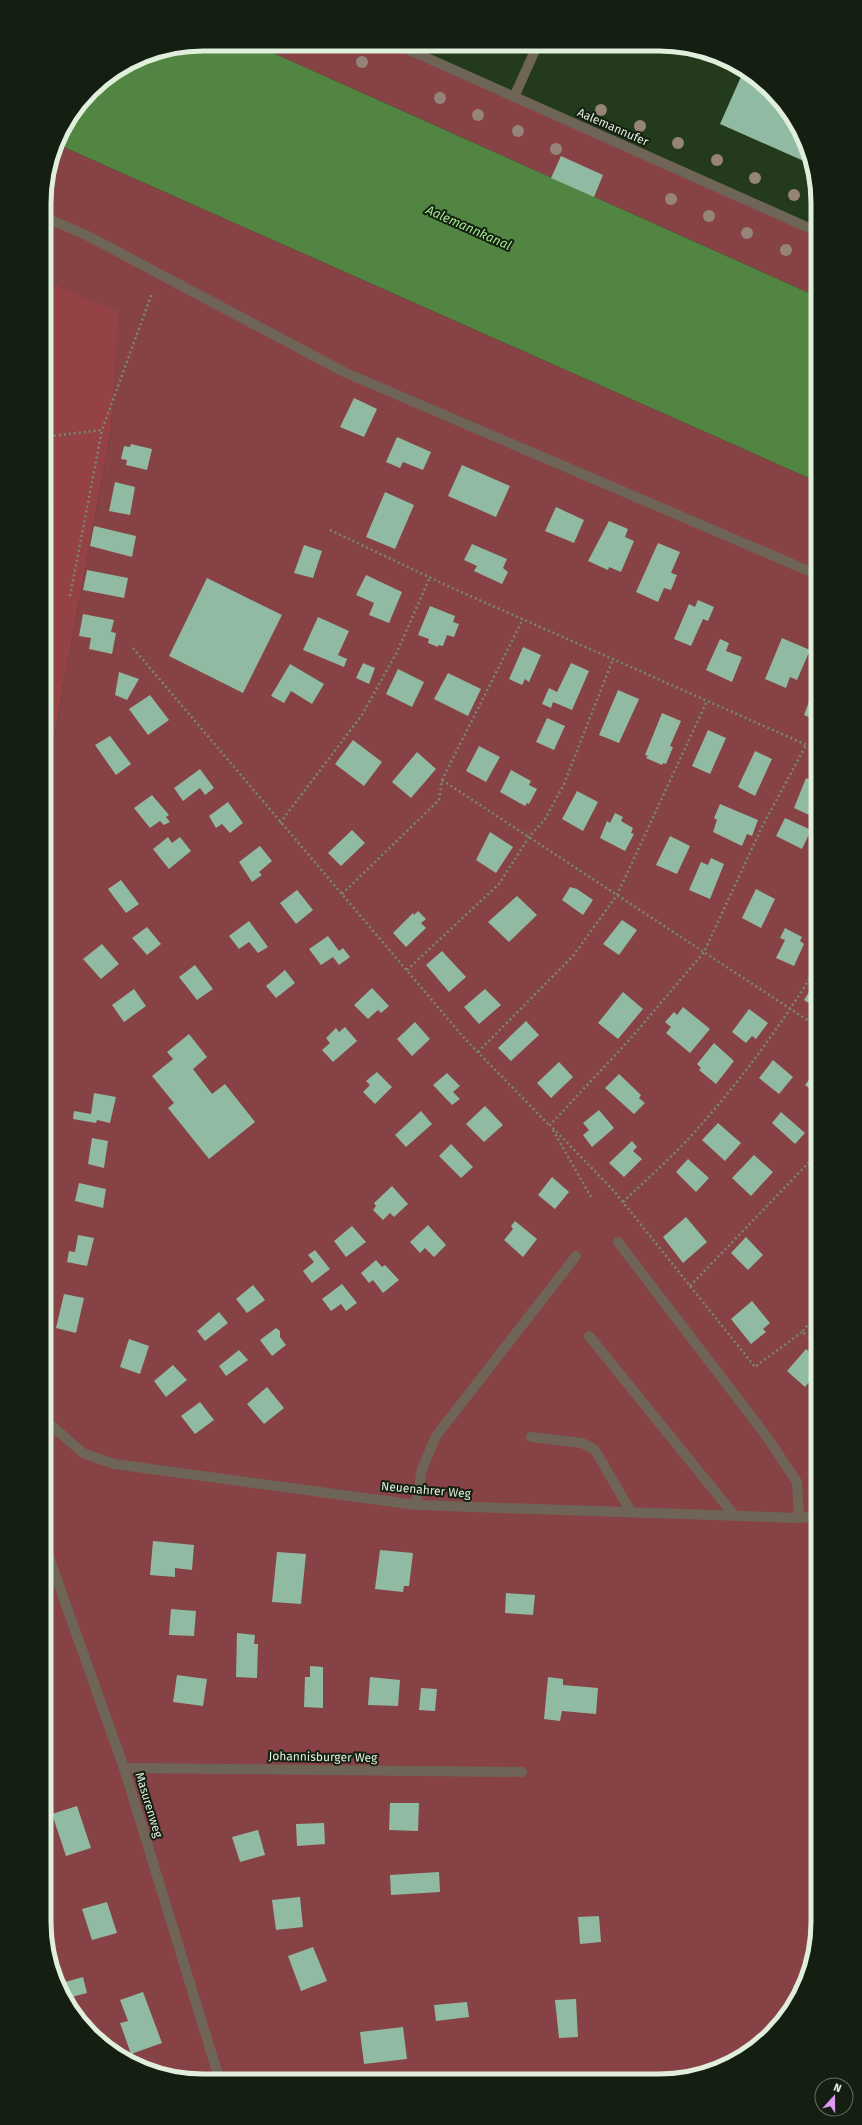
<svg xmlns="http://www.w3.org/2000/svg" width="862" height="2125" font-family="'Fira Sans',sans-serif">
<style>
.green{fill:#874246}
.forest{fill:#954247}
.water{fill:#528541}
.building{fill:#90baa1}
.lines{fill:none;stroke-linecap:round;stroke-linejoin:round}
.path{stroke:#768970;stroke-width:2.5;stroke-dasharray:2 3;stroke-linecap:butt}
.minor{stroke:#6f6556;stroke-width:10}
.tree{fill:#958477}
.labels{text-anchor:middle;stroke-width:4;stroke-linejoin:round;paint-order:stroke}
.street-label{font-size:12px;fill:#e0eedc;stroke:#141e11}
.water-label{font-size:13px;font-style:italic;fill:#a0e689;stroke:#141e11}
.rim{fill:none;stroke:#e0eedc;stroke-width:5}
</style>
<rect width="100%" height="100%" fill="#233a1c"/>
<g class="green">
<path d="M253,44L398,45L818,232V297Z"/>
<path d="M57,144L818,482V1932L806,1983L779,2027L747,2054L700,2076L659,2081L172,2078L132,2064L98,2041L65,2002L49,1963L44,1922V792L111,431L117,311L44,279V192Z"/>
</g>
<path class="forest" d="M44,279L118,311L111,431L44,792Z"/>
<path class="water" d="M203,44H253L818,297V482L57,144L61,132L98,84L142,56Z"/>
<g class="building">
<path d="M744,70L764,84L797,123L809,154L806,162L720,124Z"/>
<path d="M561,156L603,175L594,197L551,178Z"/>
<path d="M354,398L377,409L364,437L340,427Z"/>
<path d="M397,437L431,452L423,470L403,462L400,468L386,462Z"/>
<path d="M131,444L152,449L147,470L126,465L127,460L121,459L124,446L130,447Z"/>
<path d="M462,465L510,486L496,517L448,496Z"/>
<path d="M115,482L135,487L130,515L109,511Z"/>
<path d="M385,492L414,505L395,549L366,537Z"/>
<path d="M556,507L584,520L574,543L545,531Z"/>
<path d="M609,521L628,529L625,537L634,541L621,572L609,567L608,570L588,561Z"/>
<path d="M94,526L136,536L132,557L90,546Z"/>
<path d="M658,543L680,552L671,573L677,575L671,590L664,588L658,602L636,592Z"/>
<path d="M472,544L507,559L503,568L508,572L502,584L474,571L477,566L464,560Z"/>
<path d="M304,545L322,551L313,578L294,573Z"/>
<path d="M87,570L128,578L124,598L83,590Z"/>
<path d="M366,575L402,592L389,623L369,615L374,603L356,595Z"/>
<path d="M207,578L282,615L243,693L169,656Z"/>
<path d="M698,600L714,607L708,621L703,619L691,646L674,639L689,604L695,607Z"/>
<path d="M430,606L455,616L453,622L459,624L454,637L447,635L443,646L438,645V647L428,643L429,639L418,635Z"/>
<path d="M83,614L114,620L111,632L116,633L112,654L89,649L91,638L79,636Z"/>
<path d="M318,617L349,631L338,655L347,659L344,667L303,650Z"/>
<path d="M782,638L810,650L797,680L790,677L786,688L765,679Z"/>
<path d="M720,639L729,643L726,651L742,657L732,682L706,670Z"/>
<path d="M523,647L541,655L529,682L525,679L522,685L509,679Z"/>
<path d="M363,663L375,668L369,684L356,678Z"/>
<path d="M571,663L589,671L572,710L553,702L551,708L542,704L549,688L557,692Z"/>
<path d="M290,664L324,684L312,704L291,691L284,703L271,696Z"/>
<path d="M398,669L424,682L412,707L386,694Z"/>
<path d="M119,672L139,679L127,700L115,695Z"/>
<path d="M448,673L481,689L468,716L434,699Z"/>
<path d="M618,690L639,699L619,743L599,735Z"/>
<path d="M150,695L169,720L148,735L129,709Z"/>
<path d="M810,699L818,702V729L809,725L811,718L804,715Z"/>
<path d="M662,713L681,721L670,746L673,747L666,764L663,763L662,765L646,758L648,756L645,755Z"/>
<path d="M547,718L565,726L554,750L536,742Z"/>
<path d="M708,730L726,738L710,774L692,766Z"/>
<path d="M110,736L131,764L116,775L95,745Z"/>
<path d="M353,740L382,762L364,786L335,764Z"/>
<path d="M479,746L500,757L486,782L466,771Z"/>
<path d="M755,751L772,759L755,796L738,787Z"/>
<path d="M417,752L436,769L411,798L392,782Z"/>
<path d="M200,769L214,788L205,795L200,788L183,801L174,788Z"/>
<path d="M511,770L531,781L529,785L537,789L529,804L527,803L525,806L500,792Z"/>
<path d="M806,778L818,783V819L794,808Z"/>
<path d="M577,791L598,802L583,831L562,819Z"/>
<path d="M152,795L169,815L166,817L170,822L164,825L160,821L150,828L134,808Z"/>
<path d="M228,802L243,823L230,833L222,824L216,828L209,816Z"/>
<path d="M720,804L758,820L752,836L747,834L742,846L713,832L717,820L714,818Z"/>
<path d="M615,813L623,817L621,821L633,828L631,833L634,834L625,851L600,838L607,821L610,823Z"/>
<path d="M785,818L811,830L802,849L776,836Z"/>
<path d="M352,830L365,843L341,866L328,853Z"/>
<path d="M490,832L513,847L496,873L476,860Z"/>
<path d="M670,836L690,846L677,874L656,865Z"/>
<path d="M168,837L172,843L180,837L191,851L169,869L153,849Z"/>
<path d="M260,846L272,861L259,872L262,875L252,882L239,862Z"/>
<path d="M711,858L724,864L710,899L689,890L701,862L708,865Z"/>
<path d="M44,870L48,872L44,879Z"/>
<path d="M121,880L139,904L126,913L108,889Z"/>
<path d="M570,887L577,889L593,900L583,915L562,900Z"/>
<path d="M756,889L775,899L761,928L742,918Z"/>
<path d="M297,890L313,910L296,924L280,903Z"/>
<path d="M517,896L537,915L509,942L488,922Z"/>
<path d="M418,911L426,919L421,923L426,928L406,947L393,933L413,913L414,915Z"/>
<path d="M622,920L637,930L619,955L603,944Z"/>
<path d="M249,921L268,947L258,953L249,942L239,949L229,936Z"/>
<path d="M147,927L161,944L147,955L132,938Z"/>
<path d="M785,928L802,937L800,941L804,944L794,966L776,958L785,940L780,938Z"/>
<path d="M328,936L339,951L343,948L350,957L339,965L333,957L321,965L309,949Z"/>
<path d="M102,944L119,964L101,979L83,959Z"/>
<path d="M442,951L466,977L449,992L426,965Z"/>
<path d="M195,965L213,989L197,1000L179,977Z"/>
<path d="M285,970L295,983L276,998L266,986Z"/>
<path d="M818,978V1009L804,1000Z"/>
<path d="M372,988L389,1006L381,1013L378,1010L368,1019L354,1005Z"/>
<path d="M134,989L146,1006L124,1022L112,1005Z"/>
<path d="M485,989L501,1005L479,1024L464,1007Z"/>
<path d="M623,992L643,1009L618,1039L598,1023Z"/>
<path d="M683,1007L710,1029L690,1053L666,1033L671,1027L665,1022L674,1012L677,1015Z"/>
<path d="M749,1009L768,1023L756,1039L752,1036L746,1043L732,1032Z"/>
<path d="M526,1021L539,1035L511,1061L498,1048Z"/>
<path d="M415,1022L430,1039L412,1056L397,1039Z"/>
<path d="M345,1027L357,1041L333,1062L322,1050L330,1043L326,1038L336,1028L339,1032Z"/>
<path d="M189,1034L207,1057L193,1069L212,1094L225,1084L255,1122L209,1159L168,1108L174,1103L152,1076L173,1059L167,1052Z"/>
<path d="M714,1043L734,1061L716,1084L699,1070L701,1068L697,1064Z"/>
<path d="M773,1060L793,1077L779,1094L759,1078Z"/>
<path d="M559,1062L573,1077L551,1098L537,1083Z"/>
<path d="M817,1069L818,1090L815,1088L813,1091L805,1085Z"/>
<path d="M377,1072L392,1087L375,1104L363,1092L370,1085L366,1081Z"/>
<path d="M447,1073L460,1086L453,1092L460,1099L452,1105L433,1085Z"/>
<path d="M619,1074L641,1095L639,1098L645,1103L634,1114L605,1088Z"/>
<path d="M94,1093L116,1097L110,1123L97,1120L96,1123L73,1119L74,1111L91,1114Z"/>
<path d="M485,1106L503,1125L484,1142L466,1124Z"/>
<path d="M599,1110L614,1128L592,1147L583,1135L589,1130L583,1123Z"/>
<path d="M421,1111L432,1124L406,1147L395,1135Z"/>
<path d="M781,1112L805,1133L795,1144L772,1123Z"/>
<path d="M718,1123L741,1143L725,1161L702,1140Z"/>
<path d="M92,1138L108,1141L104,1168L88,1164Z"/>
<path d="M632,1141L637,1147L633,1151L642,1159L624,1177L609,1163Z"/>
<path d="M451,1144L473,1167L461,1178L439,1156Z"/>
<path d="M754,1155L773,1172L751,1196L732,1178Z"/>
<path d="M688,1159L709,1178L696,1192L676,1172Z"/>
<path d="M552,1177L569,1192L555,1209L538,1195Z"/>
<path d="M79,1183L106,1189L103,1208L75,1201Z"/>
<path d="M392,1186L408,1204L394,1217L390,1213L383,1220L373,1210L376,1206L374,1203Z"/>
<path d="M686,1217L707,1242L683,1263L663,1237Z"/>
<path d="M515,1221L537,1239L523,1257L504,1240L513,1229L511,1226Z"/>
<path d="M428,1225L446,1245L434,1257L425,1248L420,1253L410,1242Z"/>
<path d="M352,1226L366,1242L346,1257L334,1241Z"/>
<path d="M78,1235L94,1238L87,1266L67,1262L69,1251L75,1252Z"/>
<path d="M746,1237L763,1255L748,1270L731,1253Z"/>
<path d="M315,1250L330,1269L312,1283L303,1271L314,1262L308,1255Z"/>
<path d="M376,1260L382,1267L385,1265L399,1280L383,1293L373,1280L369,1283L361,1273Z"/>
<path d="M342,1284L357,1303L346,1311L341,1304L331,1311L322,1299Z"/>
<path d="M253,1285L265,1300L247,1313L236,1299Z"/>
<path d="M64,1294L84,1298L76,1333L56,1328Z"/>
<path d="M752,1301L770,1323L763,1329L766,1332L751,1344L731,1319Z"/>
<path d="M219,1312L228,1323L205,1341L197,1331Z"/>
<path d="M276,1328L280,1331V1337L286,1345L272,1356L260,1340Z"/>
<path d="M129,1339L149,1346L140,1374L120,1367Z"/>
<path d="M806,1349L818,1359V1372L805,1387L787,1371Z"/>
<path d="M239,1350L248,1360L226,1376L219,1366Z"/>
<path d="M173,1365L187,1380L166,1397L154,1381Z"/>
<path d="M267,1387L284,1408L264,1424L247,1404Z"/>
<path d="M200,1402L214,1420L195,1434L181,1416Z"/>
<path d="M153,1541L194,1545L192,1570L175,1568V1577L150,1575Z"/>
<path d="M380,1550L413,1553L409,1586H404L403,1592L375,1589Z"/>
<path d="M277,1552L306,1554L301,1604L272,1602Z"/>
<path d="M506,1593L535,1595L533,1615L505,1613Z"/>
<path d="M171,1609L196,1611L194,1636L169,1635Z"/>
<path d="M237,1633L255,1635L254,1644H258L257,1678L236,1677Z"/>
<path d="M310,1666L323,1667V1708L304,1707L305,1677H310Z"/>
<path d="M177,1675L207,1679L203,1706L173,1702Z"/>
<path d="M370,1677L400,1680L398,1706L368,1705Z"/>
<path d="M548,1677L563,1679V1685L598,1688L596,1714L562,1711L560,1721L544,1719Z"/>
<path d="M421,1688L437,1689L435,1711L419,1710Z"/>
<path d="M44,1716L52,1737L44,1739Z"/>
<path d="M390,1803H419L418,1831L389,1830Z"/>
<path d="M77,1806L91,1848L66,1856L52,1814Z"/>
<path d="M324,1823L325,1844L297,1846L296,1824Z"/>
<path d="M258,1830L265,1855L240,1862L232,1837Z"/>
<path d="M439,1872L440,1892L391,1895L390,1875Z"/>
<path d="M300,1897L303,1927L276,1930L272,1900Z"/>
<path d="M107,1902L117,1933L92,1940L82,1909Z"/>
<path d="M599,1916L601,1942L580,1944L578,1917Z"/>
<path d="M313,1947L327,1981L301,1991L288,1956Z"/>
<path d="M52,1958L54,1973L49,1959Z"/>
<path d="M83,1977L87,1993L64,1999L58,1984Z"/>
<path d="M143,1992L162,2043L131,2054L120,2023L128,2021L120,2000Z"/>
<path d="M576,1999L578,2037L559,2038L555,2000Z"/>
<path d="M467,2002L469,2017L436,2021L434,2005Z"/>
<path d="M403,2027L407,2059L364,2064L360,2032Z"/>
</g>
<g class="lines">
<g class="path">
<path d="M811,170L813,165"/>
<path d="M44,437L102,430L152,293"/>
<path d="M330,530L450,587L818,750"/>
<path d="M70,596L102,430"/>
<path d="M133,648L465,1039L550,1126"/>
<path d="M442,780L818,1027"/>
<path d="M280,823L362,715L397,652L430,577"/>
<path d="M342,894L439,800L442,780L523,619"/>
<path d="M407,970L499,884L529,837L545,819L564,784L613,659"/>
<path d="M478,1052L573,956L617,895L707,701"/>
<path d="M553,1130L592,1199"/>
<path d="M623,1202C646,1180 670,1159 691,1136C739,1083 781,1026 818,965"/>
<path d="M690,1286L818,1153"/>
<path d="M802,1332L755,1367L614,1191L550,1125L632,1037L704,952L762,827L806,745"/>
<path d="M818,1342L802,1332L818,1312"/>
</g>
<g class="minor">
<path d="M398,45L818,232"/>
<path d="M514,97L537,46"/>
<path d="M44,217L88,236L344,372L818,575"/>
<path d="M618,1242L767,1437L797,1482L799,1518"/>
<path d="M589,1336L734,1515"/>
<path d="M44,1419L83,1453L114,1464L416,1505L799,1518L818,1516"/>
<path d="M531,1437L582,1443L595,1450L631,1512"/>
<path d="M416,1505L422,1469L436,1436L576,1256"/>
<path d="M44,1543L124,1768L219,2078"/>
<path d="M124,1768L522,1772"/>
</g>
</g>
<g class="tree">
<circle cx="362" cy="62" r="6"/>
<circle cx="440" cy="98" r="6"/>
<circle cx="601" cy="110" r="6"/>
<circle cx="478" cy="115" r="6"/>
<circle cx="640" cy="126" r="6"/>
<circle cx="518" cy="131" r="6"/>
<circle cx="678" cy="143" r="6"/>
<circle cx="556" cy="149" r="6"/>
<circle cx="717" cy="160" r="6"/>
<circle cx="755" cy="178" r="6"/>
<circle cx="794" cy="195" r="6"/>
<circle cx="671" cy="199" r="6"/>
<circle cx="709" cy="216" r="6"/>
<circle cx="747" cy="233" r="6"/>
<circle cx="786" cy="250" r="6"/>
</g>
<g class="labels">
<g class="street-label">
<text transform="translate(613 127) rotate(24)" y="4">Aalemannufer</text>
<text transform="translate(426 1490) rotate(5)" y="4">Neuenahrer Weg</text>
<text transform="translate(323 1757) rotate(1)" y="4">Johannisburger Weg</text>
<text transform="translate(149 1805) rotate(73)" y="4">Masurenweg</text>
</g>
<g class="water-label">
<text transform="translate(469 227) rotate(24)" y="5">Aalemannkanal</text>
</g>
</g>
<path d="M0 0H862V2125H0ZM203 51H659A152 152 0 0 1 811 203V1922A152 152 0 0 1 659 2074H203A152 152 0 0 1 51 1922V203A152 152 0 0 1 203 51Z" fill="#141e11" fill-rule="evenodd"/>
<path class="rim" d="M203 51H659A152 152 0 0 1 811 203V1922A152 152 0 0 1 659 2074H203A152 152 0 0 1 51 1922V203A152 152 0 0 1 203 51Z"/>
<g transform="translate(834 2097) rotate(21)"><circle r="19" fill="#141e11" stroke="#667162"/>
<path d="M0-3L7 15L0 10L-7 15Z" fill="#de98f2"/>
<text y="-6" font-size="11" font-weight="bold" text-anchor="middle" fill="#e0eedc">N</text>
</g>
</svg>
